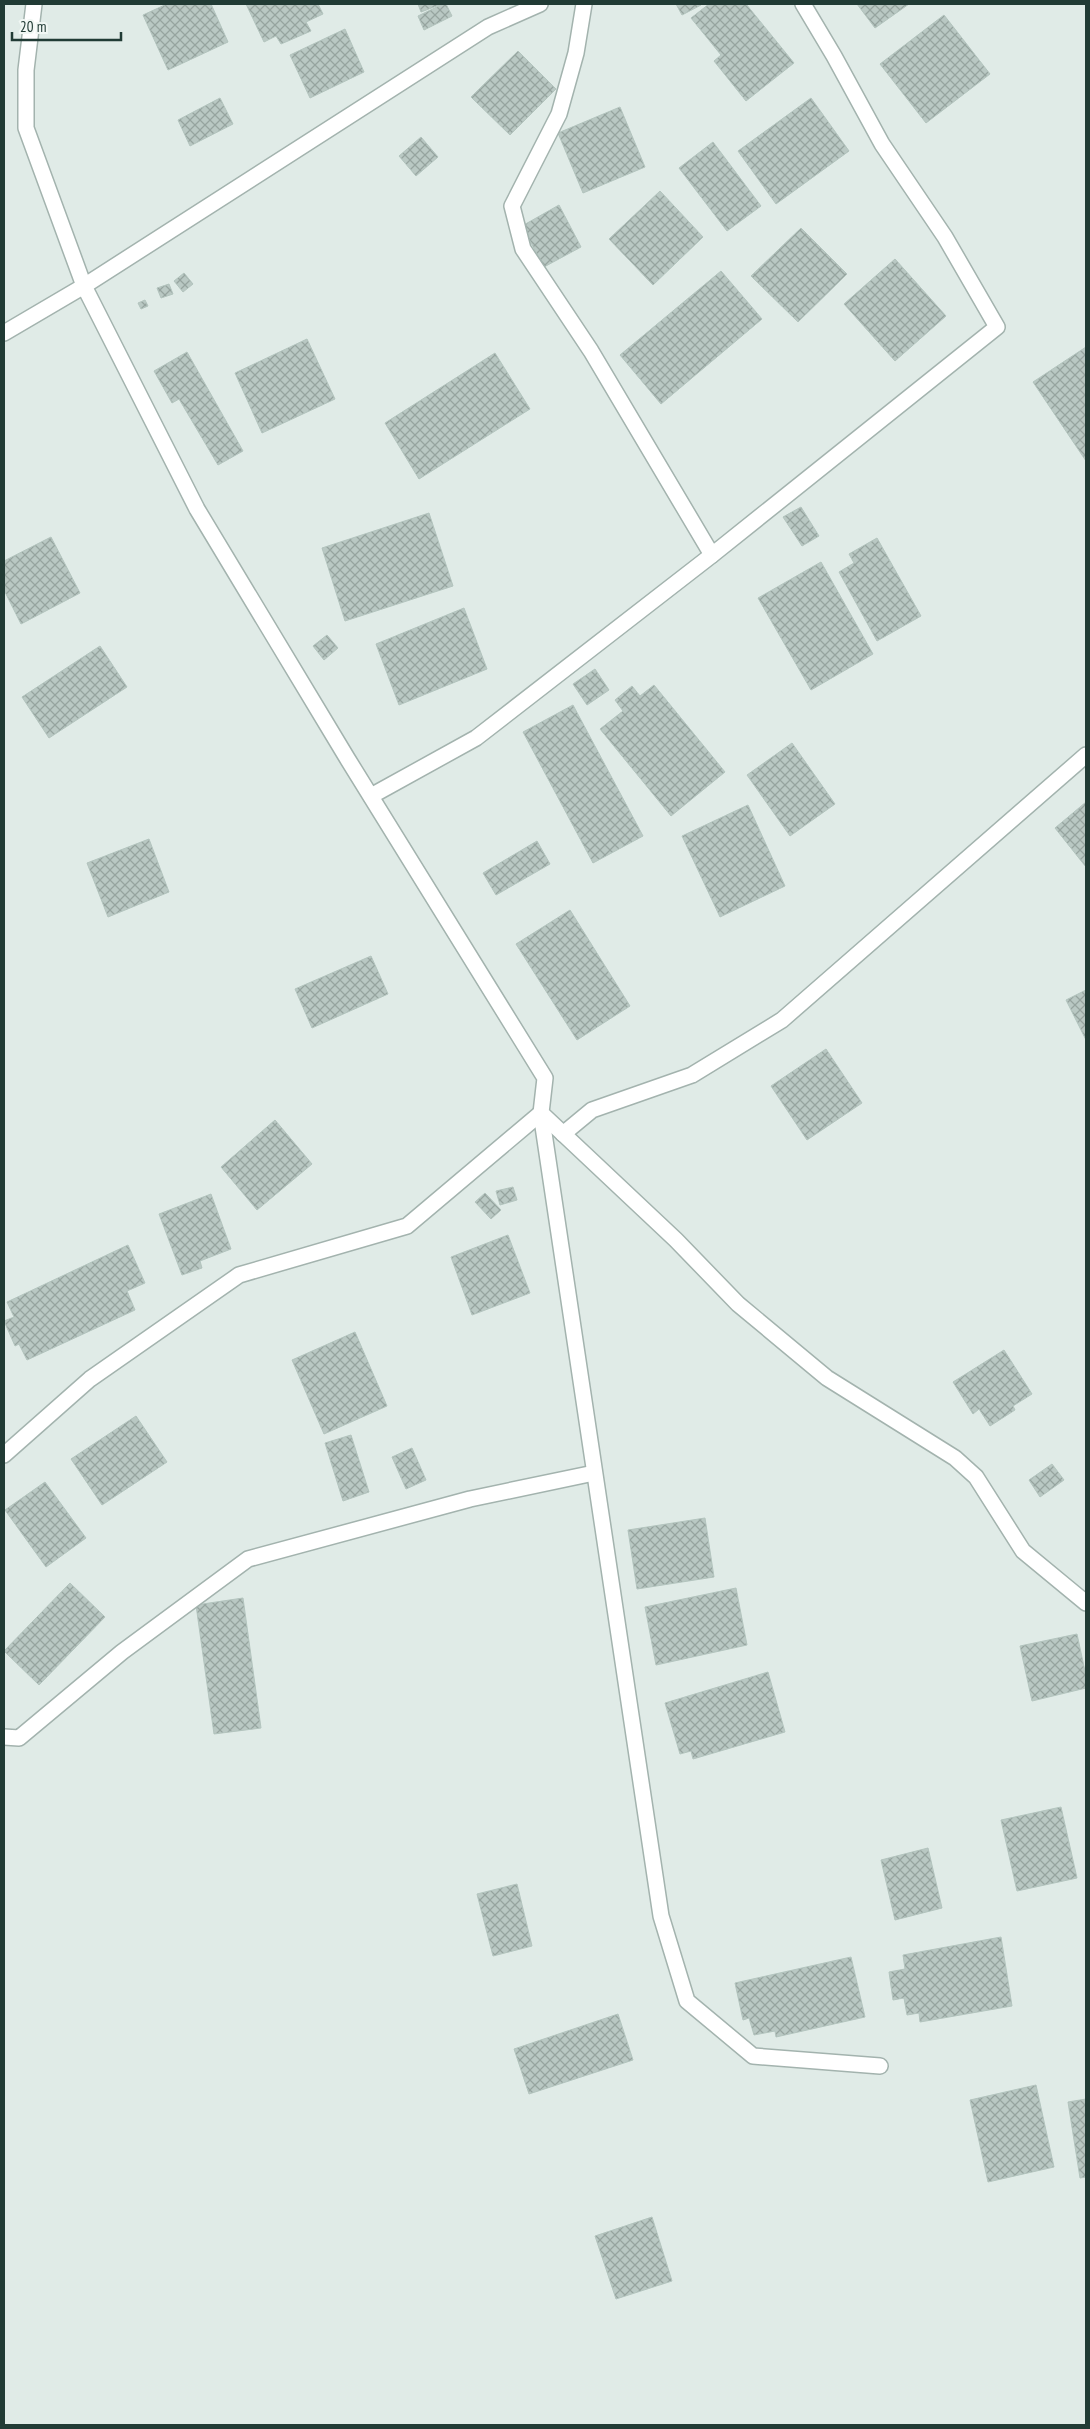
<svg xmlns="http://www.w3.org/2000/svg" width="1090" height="2429" font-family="'PT Sans Narrow',sans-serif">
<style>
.building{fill:url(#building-cross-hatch);stroke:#b3c4be}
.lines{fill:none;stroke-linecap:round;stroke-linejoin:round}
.minor-casing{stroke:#a3b3ae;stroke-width:18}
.minor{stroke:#fff;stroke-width:15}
</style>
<defs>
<pattern id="building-cross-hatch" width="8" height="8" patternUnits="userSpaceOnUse" patternTransform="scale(1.25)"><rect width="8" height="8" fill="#b9c8c3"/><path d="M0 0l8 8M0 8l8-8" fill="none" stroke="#96a49f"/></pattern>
</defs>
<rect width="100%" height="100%" fill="#e0ebe7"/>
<g class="building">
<path d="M167,4H211L228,42L168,70L143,15Z"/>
<path d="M246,4H318L323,14L306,22L311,31L281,44L276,36L264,42Z"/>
<path d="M418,4H442L421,12Z"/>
<path d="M443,4H446L452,16L424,30L418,16Z"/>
<path d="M676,4H700L701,5L682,15Z"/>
<path d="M709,4H746L794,63L746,101L714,61L721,55L691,18Z"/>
<path d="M857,4H909L875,28Z"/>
<path d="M944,15L990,74L926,123L880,64Z"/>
<path d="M345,29L364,72L310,98L290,55Z"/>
<path d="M518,51L556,89L510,135L471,97Z"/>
<path d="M220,98L233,124L190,146L178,120Z"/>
<path d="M811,98L849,151L776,204L738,151Z"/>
<path d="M620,107L645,167L583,193L558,133Z"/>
<path d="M421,137L438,157L416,176L399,156Z"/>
<path d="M713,142L761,206L727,231L679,168Z"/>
<path d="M660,191L703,237L653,285L609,239Z"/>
<path d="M559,205L581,247L544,267L522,226Z"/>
<path d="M801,228L847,274L798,322L751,276Z"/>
<path d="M895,259L946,316L895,361L844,304Z"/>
<path d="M721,271L762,319L661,404L620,355Z"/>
<path d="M184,273L193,284L183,292L174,281Z"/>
<path d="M169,284L173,294L161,298L157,288Z"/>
<path d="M145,300L148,306L141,309L138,303Z"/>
<path d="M307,339L335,399L262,433L235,373Z"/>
<path d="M1086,347V461L1033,382Z"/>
<path d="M187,352L243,451L218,465L179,399L172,403L154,371Z"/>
<path d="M495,353L530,409L419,479L385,423Z"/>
<path d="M801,507L819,536L802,546L783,517Z"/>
<path d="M429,513L453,586L345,621L322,548Z"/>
<path d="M51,537L80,593L21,624L4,590V561Z"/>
<path d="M877,538L921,616L877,641L839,572L854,563L849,554Z"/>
<path d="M821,562L873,654L811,690L758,598Z"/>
<path d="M464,608L487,669L399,705L376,644Z"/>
<path d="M327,635L338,648L324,660L313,646Z"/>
<path d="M100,646L127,687L49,738L22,697Z"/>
<path d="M595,669L609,690L587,705L573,684Z"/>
<path d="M654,685L725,772L671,816L600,729L623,711L615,700L632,686L640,696Z"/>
<path d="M573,705L643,836L593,863L523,732Z"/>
<path d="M792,743L835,804L790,836L747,775Z"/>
<path d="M1086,802V867L1055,828Z"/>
<path d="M748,805L785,886L720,917L682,836Z"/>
<path d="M149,839L169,892L108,917L87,863Z"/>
<path d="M537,841L550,864L496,895L483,873Z"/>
<path d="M570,910L630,1006L577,1040L516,944Z"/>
<path d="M371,956L388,994L312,1028L295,989Z"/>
<path d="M1086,990V1040L1066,1000Z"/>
<path d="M826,1049L862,1103L807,1140L771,1086Z"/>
<path d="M275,1120L312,1164L257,1210L221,1167Z"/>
<path d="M513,1187L517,1200L500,1205L496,1191Z"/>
<path d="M485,1193L501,1210L491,1219L475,1202Z"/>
<path d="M211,1194L231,1249L200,1261L202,1268L182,1275L159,1214Z"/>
<path d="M508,1235L530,1293L472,1315L451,1257Z"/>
<path d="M128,1245L145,1283L127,1291L135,1310L27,1360L19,1344L15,1346L4,1321L14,1317L7,1302Z"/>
<path d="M355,1332L387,1406L324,1434L292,1360Z"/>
<path d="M1004,1350L1032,1394L1013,1406L1015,1410L990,1426L979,1409L973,1414L953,1382Z"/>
<path d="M136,1416L167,1462L102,1505L71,1459Z"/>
<path d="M351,1435L369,1492L343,1501L325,1443Z"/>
<path d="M412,1448L426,1480L406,1489L392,1457Z"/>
<path d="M1052,1464L1064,1480L1040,1497L1029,1480Z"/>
<path d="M45,1482L86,1538L46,1567L5,1510Z"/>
<path d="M705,1518L714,1577L637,1589L628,1530Z"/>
<path d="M70,1583L105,1617L39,1685L4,1651Z"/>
<path d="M736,1588L747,1645L656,1665L645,1607Z"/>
<path d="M243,1598L261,1728L214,1734L196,1605Z"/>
<path d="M1077,1634L1086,1676V1688L1032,1701L1020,1646Z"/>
<path d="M768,1672L785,1732L693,1759L691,1751L680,1754L665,1703Z"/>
<path d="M1061,1807L1077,1878L1017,1891L1001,1820Z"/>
<path d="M928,1848L942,1908L895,1920L881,1860Z"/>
<path d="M517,1884L532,1946L493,1956L477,1894Z"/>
<path d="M1001,1937L1012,2006L920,2022L919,2013L907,2015L904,1998L893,2000L889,1972L905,1969L903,1955Z"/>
<path d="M851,1957L865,2017L776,2037L775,2031L754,2035L749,2018L743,2020L735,1983Z"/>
<path d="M618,2014L633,2060L529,2094L514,2049Z"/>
<path d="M1036,2085L1054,2167L988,2182L970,2100Z"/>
<path d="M1086,2099V2177L1080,2178L1068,2102Z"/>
<path d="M652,2217L672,2281L616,2299L595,2236Z"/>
</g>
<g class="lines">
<defs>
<g id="minor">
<path d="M34,4L26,70V128L84,286L197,509L347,758L545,1078L541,1113L676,1240L738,1304L827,1378L955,1458L976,1477L1023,1551L1086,1603"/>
<path d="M584,4L576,53L559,114L512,206L523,249L591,351L712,555"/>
<path d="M4,333L84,286L488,27L540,4"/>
<path d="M371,796L476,738L712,555L997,327L945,237L882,144L834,56L803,4"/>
<path d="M541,1113L661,1916L687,2001L753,2056L880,2066"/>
<path d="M563,1134L592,1110L692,1075L782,1020L1086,755"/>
<path d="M4,1455L90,1379L239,1275L407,1226L541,1113"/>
<path d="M4,1737L19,1738L122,1652L248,1559L470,1499L594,1473"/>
</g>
</defs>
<use href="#minor" class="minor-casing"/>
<use href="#minor" class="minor"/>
</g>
<rect width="1090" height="2429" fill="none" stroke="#213b35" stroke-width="10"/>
<path d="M12 32v8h109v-8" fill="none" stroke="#213b35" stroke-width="2.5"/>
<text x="20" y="32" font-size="15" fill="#213b35" stroke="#f1f7f4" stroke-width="4" paint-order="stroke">20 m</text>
</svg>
